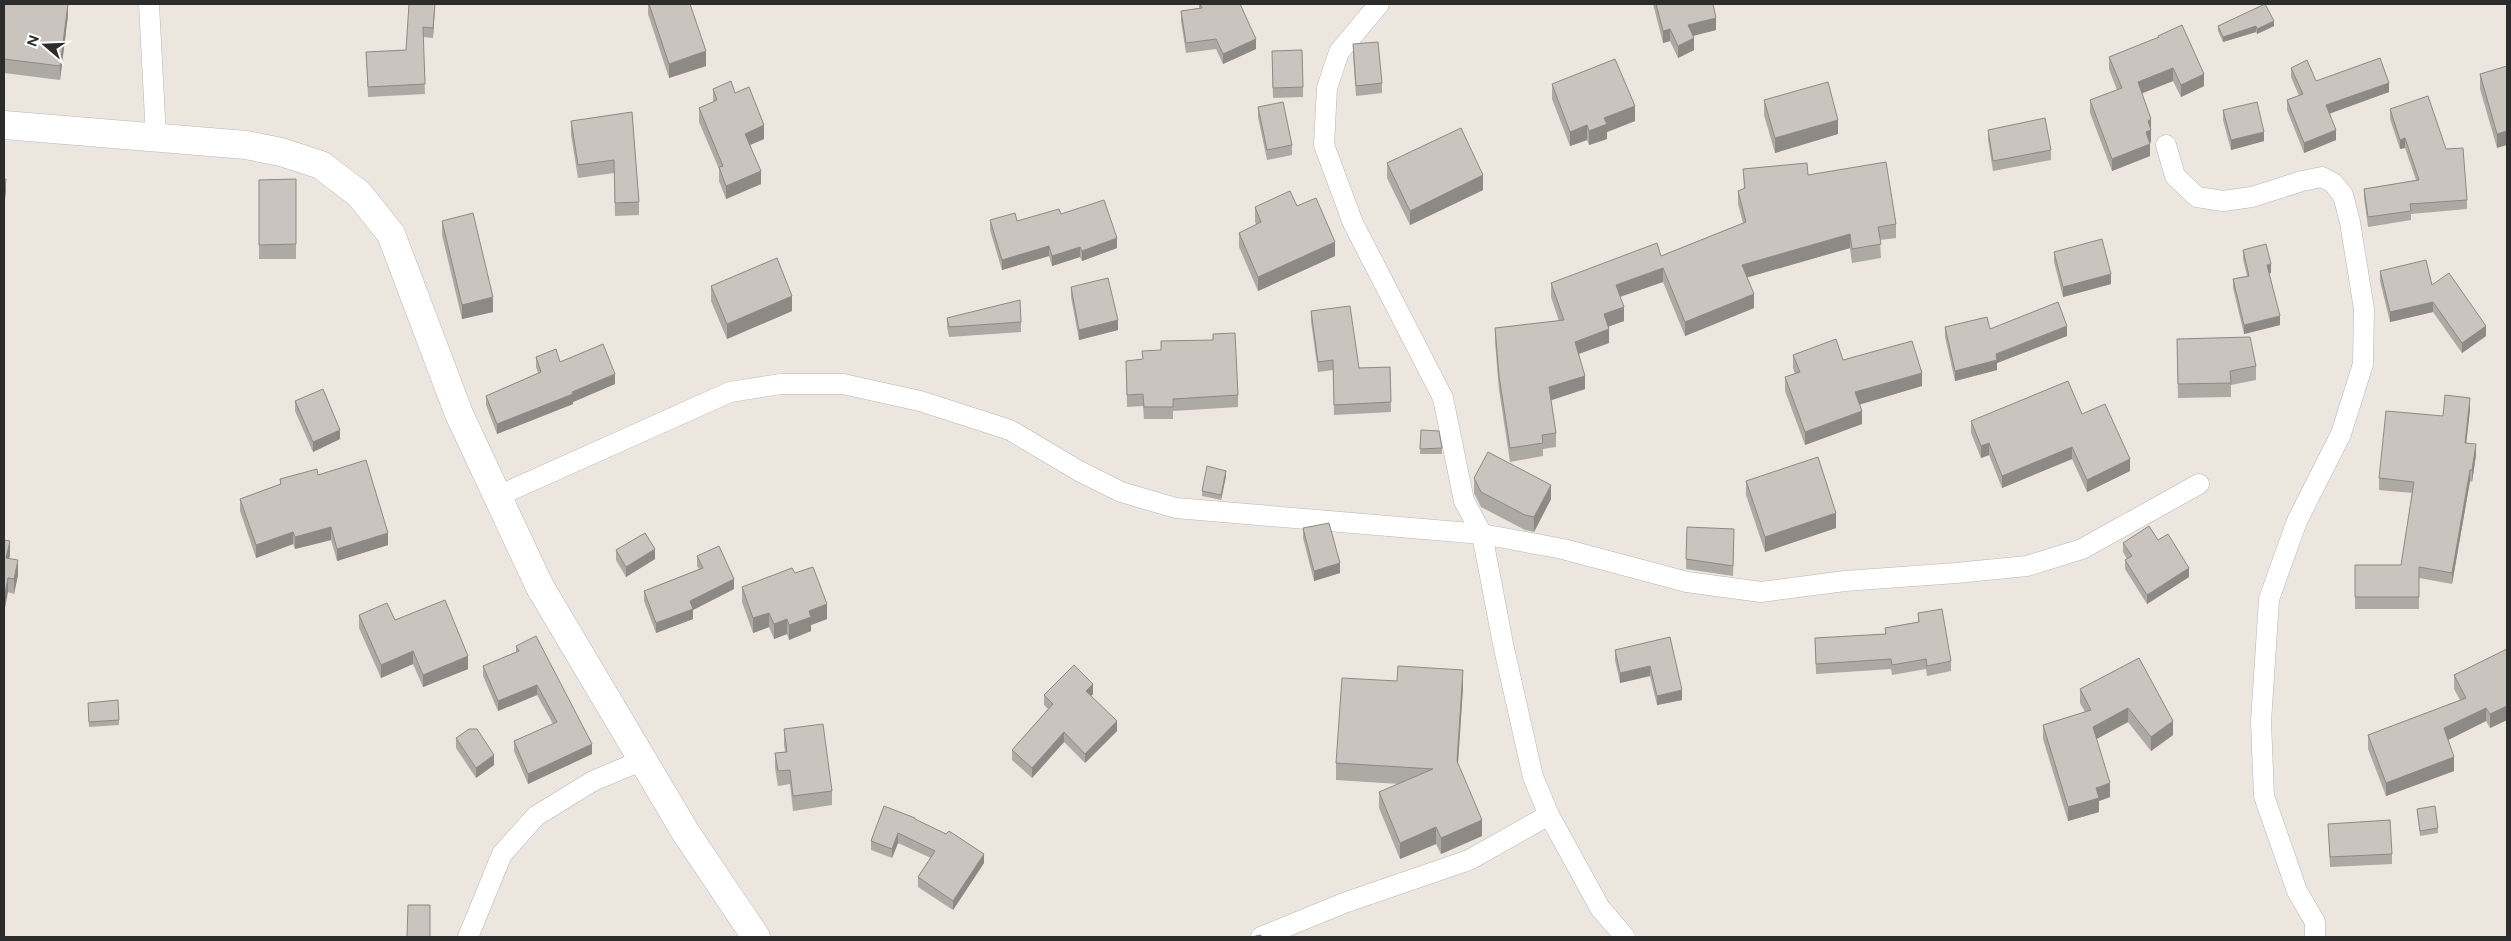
<svg xmlns="http://www.w3.org/2000/svg" width="2511" height="941" font-family="Figtree,sans-serif">
<style>
.lines{fill:none;stroke-linecap:round;stroke-linejoin:round}
.street-casing{stroke:#b2b6bf;stroke-width:21}
.secondary-casing{stroke:#b2b6bf;stroke-width:29}
.street{stroke:#fff;stroke-width:20}
.secondary{stroke:#fff;stroke-width:28}
.wall{fill:#ada9a3}
.shaded-wall{fill:#8d8984}
.building{fill:#c9c4bd;stroke:#8d8984}
</style>
<rect width="100%" height="100%" fill="#ede6de"/>
<g class="lines">
<defs>
<g id="street">
<path d="M149,4L156,138"/>
<path d="M1379,4L1339,52L1327,88L1324,145L1353,223L1443,398L1464,501L1482,534L1503,644L1533,777L1549,815L1600,908L1625,937"/>
<path d="M2166,145L2175,176L2197,197L2223,201L2252,197L2302,181L2322,177L2333,183L2343,195L2350,222L2364,309L2363,364L2341,434L2297,521L2269,599L2261,722L2264,796L2297,891L2315,922V937"/>
<path d="M498,496L730,392L781,384H843L920,401L1010,430L1079,471L1121,492L1176,508L1482,534L1563,549L1687,582L1761,592L1845,581L1956,573L2027,566L2082,549L2199,484"/>
<path d="M468,937L502,854L536,816L593,781L643,760"/>
<path d="M1261,937L1344,903L1469,860L1549,815"/>
</g>
<path id="secondary" d="M4,125L246,145L281,152L321,165L359,194L391,234L459,414L540,587L686,833L756,937"/>
</defs>
<use href="#street" class="street-casing"/>
<use href="#secondary" class="secondary-casing"/>
<use href="#street" class="street"/>
<use href="#secondary" class="secondary"/>
</g>
<g class="wall">
<path d="M4,4L68,15L60,80L4,73Z"/>
<path d="M435,4L433,38L423,37L425,94L368,97L366,52L406,50Z"/>
<path d="M648,4H690L706,66L669,78L648,14Z"/>
<path d="M1199,4H1240L1256,49L1223,64L1216,49L1186,53L1181,21V11L1199,8Z"/>
<path d="M1653,4H1713L1716,30L1693,36L1694,50L1678,58L1670,41L1663,43Z"/>
<path d="M2218,26H2274L2257,34L2256,32L2223,42L2218,31Z"/>
<path d="M2158,36L2204,86L2181,97L2173,81L2142,93L2151,119V142L2150,143V156L2112,171L2090,113V100L2117,90L2109,69V57L2158,38Z"/>
<path d="M1353,44L1382,83V93L1356,96L1353,54Z"/>
<path d="M1272,61L1303,87V97L1273,98Z"/>
<path d="M2507,66L2497,148L2480,89V74Z"/>
<path d="M2291,68L2316,81L2389,92L2330,113L2336,140L2304,153L2287,110V100L2299,96L2291,77Z"/>
<path d="M1552,84L1635,121L1607,132V139L1589,145L1587,140L1570,146L1552,99Z"/>
<path d="M713,89L735,93L764,139L750,145L761,184L726,199L719,181V169L699,122V108L713,102Z"/>
<path d="M1764,100L1838,134L1775,153L1764,115Z"/>
<path d="M1258,107L1292,145V155L1267,160L1258,117Z"/>
<path d="M2390,109L2446,149L2467,200V209L2411,214V220L2368,227L2364,198V189L2416,180L2405,148L2400,149L2390,119Z"/>
<path d="M2223,110L2264,141L2231,150L2223,120Z"/>
<path d="M632,112L639,202V215L615,216L614,173L578,178L571,135V121Z"/>
<path d="M1988,130L2051,150V160L1993,171L1988,140Z"/>
<path d="M1387,163L1483,190L1410,225L1387,178Z"/>
<path d="M1743,169L1808,175L1896,224V238L1880,240L1881,258L1852,263L1850,248L1747,277L1754,308L1685,336L1663,282L1620,297L1624,321L1608,327L1609,343L1579,354L1585,389L1551,400L1556,433V447L1543,449V456L1510,462L1499,390L1495,342V328L1559,321L1551,297V283L1661,256L1743,223L1738,204V191L1744,189Z"/>
<path d="M296,179V259H259V180Z"/>
<path d="M1297,206L1335,256L1258,291L1239,247V233L1256,225L1255,221V207Z"/>
<path d="M1061,214L1117,248L1082,261L1080,257L1052,266L1049,256L1002,270L990,230V220L1017,221Z"/>
<path d="M442,221L493,312L462,319L442,235Z"/>
<path d="M2243,250L2271,273H2269L2280,325L2244,334L2233,288V279L2247,276L2243,259Z"/>
<path d="M2054,252L2111,284L2063,297L2054,262Z"/>
<path d="M2380,271L2432,285L2486,336L2462,353L2433,312L2390,322L2380,281Z"/>
<path d="M711,286L792,311L727,339L711,301Z"/>
<path d="M1071,287L1118,330L1079,340L1071,297Z"/>
<path d="M1311,311L1359,368L1390,367L1391,412L1334,415L1333,370L1318,372L1311,321Z"/>
<path d="M947,318L1021,322V332L949,337L947,327Z"/>
<path d="M1945,327L1990,329L2067,336L1997,363V370L1955,381L1945,337Z"/>
<path d="M2177,352L2256,366V380L2231,385V397L2178,398Z"/>
<path d="M1793,355L1843,360L1922,386L1859,404L1862,424L1805,445L1785,391V377L1795,374L1793,368Z"/>
<path d="M536,357L560,362L615,384L573,402V404L497,434L486,405V396L538,373L536,367Z"/>
<path d="M1126,361L1238,395V407L1173,411V419H1144L1143,406L1127,407Z"/>
<path d="M295,401L340,439L313,452L295,411Z"/>
<path d="M2470,410L2466,443L2476,455L2472,482L2470,481L2452,584L2419,578V609H2355V565H2401L2412,493L2379,490V478L2443,416Z"/>
<path d="M2082,414L2130,471L2087,492L2072,459L2002,488L1989,455L1981,458L1971,433V421Z"/>
<path d="M1421,430L1442,448V454H1420Z"/>
<path d="M318,475L388,545L337,561L331,540L295,549L293,544L256,558L240,511V499L280,484V479Z"/>
<path d="M1226,476L1221,500L1202,496V491Z"/>
<path d="M1474,478L1551,499L1534,532L1525,530L1481,507L1474,493Z"/>
<path d="M1746,481L1836,528L1765,552L1746,495Z"/>
<path d="M1303,528L1340,573L1314,581L1303,538Z"/>
<path d="M1734,539L1733,576L1686,569V559Z"/>
<path d="M4,540L10,555L9,558L18,575L14,594L8,592Z"/>
<path d="M2158,540L2189,577L2147,604L2125,569V560L2127,559L2123,552V543Z"/>
<path d="M616,550L655,559L626,577L616,560Z"/>
<path d="M697,556L734,589L693,610V619L656,633L644,601V591L699,569L697,566Z"/>
<path d="M795,573L827,619L811,625V631L789,640L787,634L774,639L769,627L753,633L742,602V587Z"/>
<path d="M1918,613L1951,661V671L1927,676L1926,669L1892,675L1891,669L1816,674L1815,638L1885,634V628L1918,622Z"/>
<path d="M359,615L468,669L423,687L413,664L381,678L359,628Z"/>
<path d="M1670,637L1682,700L1657,705L1650,676L1620,683L1615,660V650Z"/>
<path d="M516,646L592,754L528,784L514,751V741L553,724L537,695L498,711L483,676V666L516,652Z"/>
<path d="M2507,649V720L2490,728L2486,721L2448,740L2454,771L2386,796L2368,749V735L2460,700L2454,689V675Z"/>
<path d="M2139,658L2173,735L2151,751L2128,722L2096,739L2110,797L2099,801V812L2068,821L2043,739V725L2085,712L2080,703V689Z"/>
<path d="M1463,687L1458,764L1482,836L1441,854L1436,844L1400,859L1379,808V792L1399,784L1336,780V763Z"/>
<path d="M1093,694L1091,696L1117,731L1085,763L1064,742L1032,778L1012,760V750L1048,709L1044,705V695Z"/>
<path d="M88,708L119,720V725L89,727Z"/>
<path d="M784,729L832,791V805L793,811L790,784L778,786L775,768V753L785,752L784,744Z"/>
<path d="M456,738L494,765L476,778L456,748Z"/>
<path d="M2417,809L2438,828V833L2420,836Z"/>
<path d="M915,820L984,863L953,910L918,887V877L931,858L898,843L892,858L871,850V841Z"/>
<path d="M2328,824L2392,854V864L2330,867Z"/>
</g>
<g class="shaded-wall">
<path d="M68,4V15L60,80V66Z"/>
<path d="M435,4L433,38V28Z"/>
<path d="M1716,18V30L1688,37V25Z"/>
<path d="M2274,21V26L2257,34V29Z"/>
<path d="M2256,26V32L2223,42V37Z"/>
<path d="M1670,29V41L1663,43V31Z"/>
<path d="M1694,38V50L1678,58V46Z"/>
<path d="M1256,39V49L1223,64V54Z"/>
<path d="M706,51V66L669,78V64Z"/>
<path d="M2173,68V81L2138,95V82Z"/>
<path d="M2204,74V86L2181,97V85Z"/>
<path d="M2389,83V92L2326,115V105Z"/>
<path d="M1635,106V121L1607,132V139L1589,145V131L1604,118Z"/>
<path d="M2151,119V142L2146,144V132L2148,121Z"/>
<path d="M1838,120V134L1775,153V138Z"/>
<path d="M764,125V139L745,147V134Z"/>
<path d="M1587,125V140L1570,146V132Z"/>
<path d="M2336,130V140L2304,153V143Z"/>
<path d="M2507,131V145L2497,148V134Z"/>
<path d="M2264,132V141L2231,150V140Z"/>
<path d="M2405,138V148L2400,149V140Z"/>
<path d="M2150,144V156L2112,171V159Z"/>
<path d="M761,171V184L726,199V186Z"/>
<path d="M1483,175V190L1410,225V211Z"/>
<path d="M6,179V192L4,208V196Z"/>
<path d="M1850,234V248L1742,279V265Z"/>
<path d="M1117,238V248L1082,261V251Z"/>
<path d="M1335,242V256L1258,291V277Z"/>
<path d="M1049,246V256L1002,270V260Z"/>
<path d="M1080,247V257L1052,266V256Z"/>
<path d="M2271,264V273L2267,274V265Z"/>
<path d="M1663,268V282L1616,298V285Z"/>
<path d="M2111,274V284L2063,297V287Z"/>
<path d="M1754,294V308L1685,336V322Z"/>
<path d="M792,296V311L727,339V324Z"/>
<path d="M493,297V312L462,319V305Z"/>
<path d="M2433,302V312L2390,322V312Z"/>
<path d="M1624,307V321L1604,328V314Z"/>
<path d="M2280,316V325L2244,334V325Z"/>
<path d="M1118,320V330L1079,340V330Z"/>
<path d="M2067,326V336L1997,363V370L1955,381V371Z"/>
<path d="M2486,326V336L2462,353V343Z"/>
<path d="M1609,329V343L1575,355V342Z"/>
<path d="M1922,373V386L1855,406V392Z"/>
<path d="M615,374V384L573,402V404L497,434V424Z"/>
<path d="M1585,376V389L1549,401V387Z"/>
<path d="M2470,398V410L2465,454V443Z"/>
<path d="M1862,411V424L1805,445V432Z"/>
<path d="M340,430V439L313,452V442Z"/>
<path d="M1989,443V455L1981,458V446Z"/>
<path d="M2476,444V455L2472,482V470Z"/>
<path d="M2072,447V459L2002,488V476Z"/>
<path d="M2130,459V471L2087,492V480Z"/>
<path d="M2470,470V481L2452,584V573Z"/>
<path d="M1226,471V476L1221,500V495Z"/>
<path d="M1551,485V499L1534,532V517Z"/>
<path d="M1836,513V528L1765,552V537Z"/>
<path d="M331,527V540L295,549V537Z"/>
<path d="M293,532V544L256,558V545Z"/>
<path d="M388,533V545L337,561V549Z"/>
<path d="M10,541V555L6,572V558Z"/>
<path d="M655,549V559L626,577V567Z"/>
<path d="M18,560V575L14,594V579Z"/>
<path d="M1340,563V573L1314,581V571Z"/>
<path d="M2189,568V577L2147,604V595Z"/>
<path d="M8,578V592L4,613V599Z"/>
<path d="M734,579V589L693,610V619L656,633V623L690,601Z"/>
<path d="M827,604V619L811,625V631L789,640V625L809,611Z"/>
<path d="M769,613V627L753,633V618Z"/>
<path d="M787,619V634L774,639V624Z"/>
<path d="M413,651V664L381,678V665Z"/>
<path d="M468,656V669L423,687V675Z"/>
<path d="M1650,666V676L1620,683V673Z"/>
<path d="M1463,670V687L1457,778V761Z"/>
<path d="M1093,684V694L1086,701V691Z"/>
<path d="M537,685V695L498,711V701Z"/>
<path d="M1682,690V700L1657,705V696Z"/>
<path d="M2507,706V720L2490,728V714Z"/>
<path d="M2128,708V722L2093,741V727Z"/>
<path d="M2486,708V721L2444,742V728Z"/>
<path d="M1117,721V731L1085,763V754Z"/>
<path d="M2173,721V735L2151,751V737Z"/>
<path d="M1064,732V742L1032,778V768Z"/>
<path d="M592,744V754L528,784V774Z"/>
<path d="M494,755V765L476,778V768Z"/>
<path d="M2454,757V771L2386,796V783Z"/>
<path d="M2110,783V797L2099,801V812L2068,821V807L2096,788Z"/>
<path d="M1482,820V836L1441,854V838Z"/>
<path d="M1436,827V844L1400,859V843Z"/>
<path d="M898,833V843L892,858V849Z"/>
<path d="M984,854V863L953,910V901Z"/>
</g>
<g class="building">
<path d="M4,4H68L60,66L4,59Z"/>
<path d="M409,4H435L433,28L423,27L425,84L368,87L366,52L406,50Z"/>
<path d="M649,4H690L706,51L669,64Z"/>
<path d="M1200,4H1240L1256,39L1223,54L1216,39L1186,43L1181,11L1202,8Z"/>
<path d="M1656,4H1713L1716,18L1688,25L1694,38L1678,46L1670,29L1663,31Z"/>
<path d="M2265,4L2274,21L2257,29L2256,26L2223,37L2218,26Z"/>
<path d="M2182,25L2204,74L2181,85L2173,68L2138,82L2151,119L2148,121L2151,130L2146,132L2150,144L2112,159L2090,100L2122,88L2109,57L2159,37L2158,36Z"/>
<path d="M1378,42L1382,83L1356,86L1353,44Z"/>
<path d="M1302,50L1303,87L1273,88L1272,51Z"/>
<path d="M2380,58L2389,83L2326,105L2336,130L2304,143L2287,100L2303,94L2291,68L2307,60L2316,81Z"/>
<path d="M1615,59L1635,106L1604,118L1607,124L1589,131L1587,125L1570,132L1552,84Z"/>
<path d="M2507,66V131L2497,134L2480,74Z"/>
<path d="M731,81L735,93L749,87L764,125L745,134L761,171L726,186L719,167L723,166L699,108L717,100L713,89Z"/>
<path d="M1828,82L1838,120L1775,138L1764,100Z"/>
<path d="M2428,96L2446,149L2463,148L2467,200L2410,204L2411,211L2368,217L2364,189L2419,180L2405,138L2400,140L2390,109Z"/>
<path d="M1283,102L1292,145L1267,150L1258,107Z"/>
<path d="M2257,102L2264,132L2231,140L2223,110Z"/>
<path d="M632,112L639,202L615,203L614,160L578,165L571,121Z"/>
<path d="M2045,118L2051,150L1993,161L1988,130Z"/>
<path d="M1461,128L1483,175L1410,211L1387,163Z"/>
<path d="M1886,162L1896,224L1878,227L1881,244L1852,249L1850,234L1742,265L1754,294L1685,322L1663,268L1616,285L1624,307L1604,314L1609,329L1575,342L1585,376L1549,387L1556,433L1542,435L1543,443L1510,448L1499,376L1495,328L1564,320L1551,283L1657,243L1661,256L1746,222L1738,191L1745,188L1743,169L1807,163L1808,175Z"/>
<path d="M4,179H6L4,196Z"/>
<path d="M296,179V244L259,245V180Z"/>
<path d="M1290,191L1297,206L1316,198L1335,242L1258,277L1239,233L1261,222L1255,207Z"/>
<path d="M1104,200L1117,238L1082,251L1080,247L1052,256L1049,246L1002,260L990,220L1015,213L1017,221L1059,209L1061,214Z"/>
<path d="M473,213L493,297L462,305L442,221Z"/>
<path d="M2102,239L2111,274L2063,287L2054,252Z"/>
<path d="M2266,244L2271,264L2267,265L2280,316L2244,325L2233,279L2249,276L2243,250Z"/>
<path d="M777,258L792,296L727,324L711,286Z"/>
<path d="M2426,260L2432,285L2449,273L2486,326L2462,343L2433,302L2390,312L2380,271Z"/>
<path d="M1108,278L1118,320L1079,330L1071,287Z"/>
<path d="M1020,300L1021,322L949,327L947,318Z"/>
<path d="M2058,302L2067,326L1996,354L1997,360L1955,371L1945,327L1987,317L1990,329Z"/>
<path d="M1350,306L1359,368L1390,367L1391,402L1334,405L1333,360L1318,362L1311,311Z"/>
<path d="M1235,333L1238,395L1173,399V407H1144L1143,394L1127,395L1126,361L1143,359L1142,351L1161,350V341L1213,340V334Z"/>
<path d="M2250,337L2256,366L2230,371L2231,383L2178,384L2177,339Z"/>
<path d="M1836,339L1843,360L1912,341L1922,373L1855,392L1862,411L1805,432L1785,377L1800,372L1793,355Z"/>
<path d="M603,344L615,374L572,392L573,394L497,424L486,396L541,372L536,357L556,349L560,362Z"/>
<path d="M2068,381L2082,414L2105,404L2130,459L2087,480L2072,447L2002,476L1989,443L1981,446L1971,421Z"/>
<path d="M323,389L340,430L313,442L295,401Z"/>
<path d="M2445,395L2470,398L2465,443L2476,444L2472,470H2470L2452,573L2419,567V597H2355V565H2401L2414,482L2379,478L2386,411L2443,416Z"/>
<path d="M1421,430L1439,431L1442,448L1420,449Z"/>
<path d="M1488,452L1551,485L1534,517L1525,515L1481,492L1474,478Z"/>
<path d="M1818,457L1836,513L1765,537L1746,481Z"/>
<path d="M366,460L388,533L337,549L331,527L295,537L293,532L256,545L240,499L281,484L280,479L317,469L318,475Z"/>
<path d="M1207,466L1226,471L1221,495L1202,491Z"/>
<path d="M1329,523L1340,563L1314,571L1303,528Z"/>
<path d="M2149,526L2158,540L2168,534L2189,568L2147,595L2125,560L2132,556L2123,543Z"/>
<path d="M1687,527L1734,529L1733,566L1686,559Z"/>
<path d="M645,533L655,549L626,567L616,550Z"/>
<path d="M4,540L10,541L6,558L18,560L14,579L8,578L4,599Z"/>
<path d="M719,546L734,579L690,601L693,609L656,623L644,591L703,568L697,556Z"/>
<path d="M813,567L827,604L809,611L811,617L789,625L787,619L774,624L769,613L753,618L742,587L792,568L795,573Z"/>
<path d="M445,600L468,656L423,675L413,651L381,665L359,615L387,603L395,620Z"/>
<path d="M1942,609L1951,661L1927,666L1926,659L1892,665L1891,659L1816,664L1815,638L1886,634L1885,628L1919,622L1918,613Z"/>
<path d="M536,636L592,744L528,774L514,741L557,722L537,685L498,701L483,666L519,651L516,646Z"/>
<path d="M1670,637L1682,690L1657,696L1650,666L1620,673L1615,650Z"/>
<path d="M2507,649V706L2490,714L2486,708L2444,728L2454,757L2386,783L2368,735L2466,698L2454,675Z"/>
<path d="M2139,658L2173,721L2151,737L2128,708L2093,727L2110,783L2096,788L2099,798L2068,807L2043,725L2091,710L2080,689Z"/>
<path d="M1074,665L1093,684L1086,691L1117,721L1085,754L1064,732L1032,768L1012,750L1053,704L1044,695Z"/>
<path d="M1398,666L1463,670L1457,761L1482,820L1441,838L1436,827L1400,843L1379,792L1433,769L1336,763L1342,678L1397,681Z"/>
<path d="M118,700L119,720L89,722L88,703Z"/>
<path d="M823,724L832,791L793,796L790,770L778,771L775,753L787,752L784,729Z"/>
<path d="M469,729H477L494,755L476,768L456,738Z"/>
<path d="M884,806L915,818V819L946,834L949,831L984,854L953,901L918,877L935,851L898,833L892,849L871,841Z"/>
<path d="M2435,806L2438,828L2420,831L2417,809Z"/>
<path d="M2390,820L2392,854L2330,857L2328,824Z"/>
<path d="M408,905H430V937H407Z"/>
<path d="M1261,935V937H1251Z"/>
</g>
<rect width="2511" height="941" fill="none" stroke="#2c2c2c" stroke-width="10"/>
<g transform="translate(45 45) rotate(289)" stroke="#ffffff" stroke-width="4" paint-order="stroke">
<path d="M0-4L9 19L0 12L-9 19Z" fill="#2c2c2c"/>
<text y="-8" font-size="14" font-weight="bold" text-anchor="middle" fill="#2c2c2c">N</text>
</g>
</svg>
